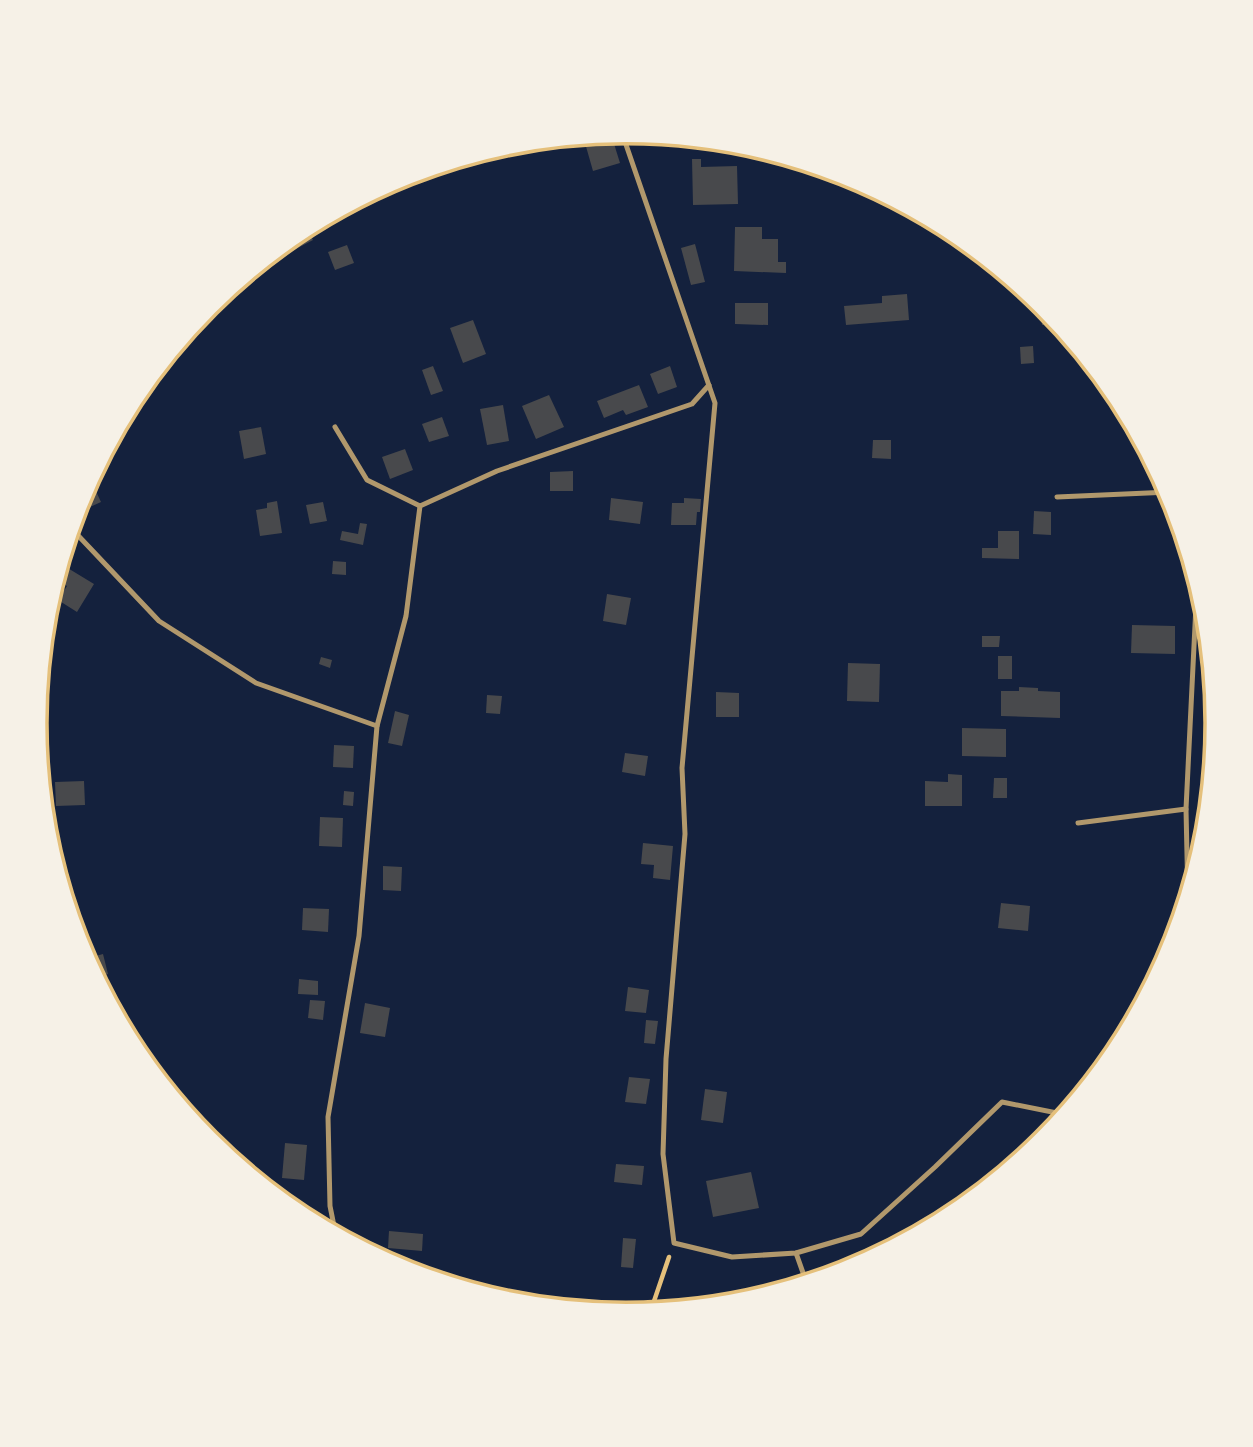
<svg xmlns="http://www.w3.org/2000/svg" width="1253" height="1447" font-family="Commissioner,sans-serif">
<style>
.building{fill:#48494c}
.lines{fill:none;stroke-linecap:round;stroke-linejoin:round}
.path{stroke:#e5c07b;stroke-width:4.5}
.service{stroke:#b1986c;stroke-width:5}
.rim{fill:none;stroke:#e5c07b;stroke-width:3.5}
</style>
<rect width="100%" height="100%" fill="#14213d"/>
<g class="building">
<path d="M611,134L620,163L593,171L583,136Z"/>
<path d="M692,159H701V167L737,166L738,204L693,205Z"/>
<path d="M306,227L313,240L292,251L286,241Z"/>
<path d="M735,227H762V239H778V262H786V273L734,271Z"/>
<path d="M695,244L705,282L691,285L681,248Z"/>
<path d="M347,245L354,263L335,270L328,252Z"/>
<path d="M907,294L909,320L846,325L844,306L882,303V296Z"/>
<path d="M1040,302L1045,306L1060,324L1042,325Z"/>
<path d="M735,303H768V325L735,324Z"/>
<path d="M473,320L486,354L463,363L450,328Z"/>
<path d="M1033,346L1034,363L1021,364L1020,347Z"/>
<path d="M433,366L443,391L431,395L422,370Z"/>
<path d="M670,366L677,387L658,394L650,374Z"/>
<path d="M639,385L648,407L626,415L623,410L604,418L597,401Z"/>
<path d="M549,395L564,427L536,439L522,406Z"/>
<path d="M503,405L509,441L487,445L480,409Z"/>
<path d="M442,417L449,436L429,442L422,424Z"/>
<path d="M261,427L266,454L244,459L239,431Z"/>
<path d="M873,440H891V459L872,458Z"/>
<path d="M405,449L413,470L390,479L382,457Z"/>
<path d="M573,471V491H550V472Z"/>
<path d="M93,485L101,502L79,512L77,507L84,489Z"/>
<path d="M611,498L643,502L640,524L609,520Z"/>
<path d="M684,498L701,499L700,512H697L696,525H671L672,503H684Z"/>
<path d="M277,501L282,533L260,536L256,510L267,508V503Z"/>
<path d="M323,502L327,521L310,524L306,505Z"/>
<path d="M1034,511L1051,512V535L1033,534Z"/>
<path d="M360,523L367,524L363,545L340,540L342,531L358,534Z"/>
<path d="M998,531H1019V559L982,558V548H998Z"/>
<path d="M333,561L346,562V575L332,574Z"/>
<path d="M66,567L94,584L77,612L58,600L67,586L58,580Z"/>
<path d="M607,594L631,598L626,625L603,621Z"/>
<path d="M1132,625L1175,626V654L1131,653Z"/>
<path d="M982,636H1000L999,647H982Z"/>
<rect x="998" y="656" width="14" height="23"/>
<path d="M321,657L332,660L330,668L319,664Z"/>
<path d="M848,663L880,664L879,702L847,701Z"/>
<path d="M1019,687L1038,688V691L1060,692V718L1001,716V691H1019Z"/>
<path d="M716,692L739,693V717H716Z"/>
<path d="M487,695L502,696L500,714L486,713Z"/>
<path d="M395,711L409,715L402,746L388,743Z"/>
<path d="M962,728L1006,729V757L962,756Z"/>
<path d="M334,745L354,746L353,768L333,767Z"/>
<path d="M625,753L648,756L645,776L622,772Z"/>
<path d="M948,774L962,775V806H925V781L948,782Z"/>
<path d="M994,778H1007V798H993Z"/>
<path d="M84,781L85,805L56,806L55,782Z"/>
<path d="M344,791L354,792L353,806L343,805Z"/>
<path d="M320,817L343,818L342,847L319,846Z"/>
<path d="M643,843L673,846L670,880L653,878L654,865L641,864Z"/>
<path d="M383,866L402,867L401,891L383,890Z"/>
<path d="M1001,903L1030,906L1028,931L998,928Z"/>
<path d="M303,908L329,909L328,932L302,930Z"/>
<path d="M103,954L108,974L95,978L85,959Z"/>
<path d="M299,979L318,981V995L298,994Z"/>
<path d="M628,987L649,990L646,1013L625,1011Z"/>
<path d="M310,1000L325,1001L323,1020L308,1018Z"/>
<path d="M365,1003L390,1008L385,1037L360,1033Z"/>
<path d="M646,1020L658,1021L655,1044L644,1043Z"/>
<path d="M629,1077L650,1079L646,1104L625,1102Z"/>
<path d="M705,1089L727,1092L723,1123L701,1120Z"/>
<path d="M285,1143L307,1145L304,1180L282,1178Z"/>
<path d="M616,1164L644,1166L642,1185L614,1182Z"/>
<path d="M751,1172L759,1208L713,1217L706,1181Z"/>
<path d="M389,1231L423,1234L422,1251L388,1248Z"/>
<path d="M623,1238L636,1239L633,1268L621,1267Z"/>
</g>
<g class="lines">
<path class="path" d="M650,1313L669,1257"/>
<g class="service">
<path d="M622,133L715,403L682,768L685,834L666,1059L663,1154L674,1243L732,1257L796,1253L861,1234L935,1167L1002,1102L1067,1115"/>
<path d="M335,427L367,480L420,506"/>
<path d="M1057,497L1170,492"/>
<path d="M71,528L159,621L256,683L377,726"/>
<path d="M37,700L39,759"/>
<path d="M1078,823L1186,809"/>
<path d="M1188,901L1186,809L1196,605L1191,557"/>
<path d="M336,1236L330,1206L328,1117L359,936L377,726L406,616L420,506L497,471L692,404L709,385"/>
<path d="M796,1253L807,1284"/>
</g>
</g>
<path d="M0 0H1253V1447H0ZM47 723a579 579 0 1 1 1158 0a579 579 0 1 1-1158 0Z" fill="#f6f1e7" fill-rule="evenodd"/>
<path class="rim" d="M47 723a579 579 0 1 1 1158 0a579 579 0 1 1-1158 0Z"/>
</svg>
